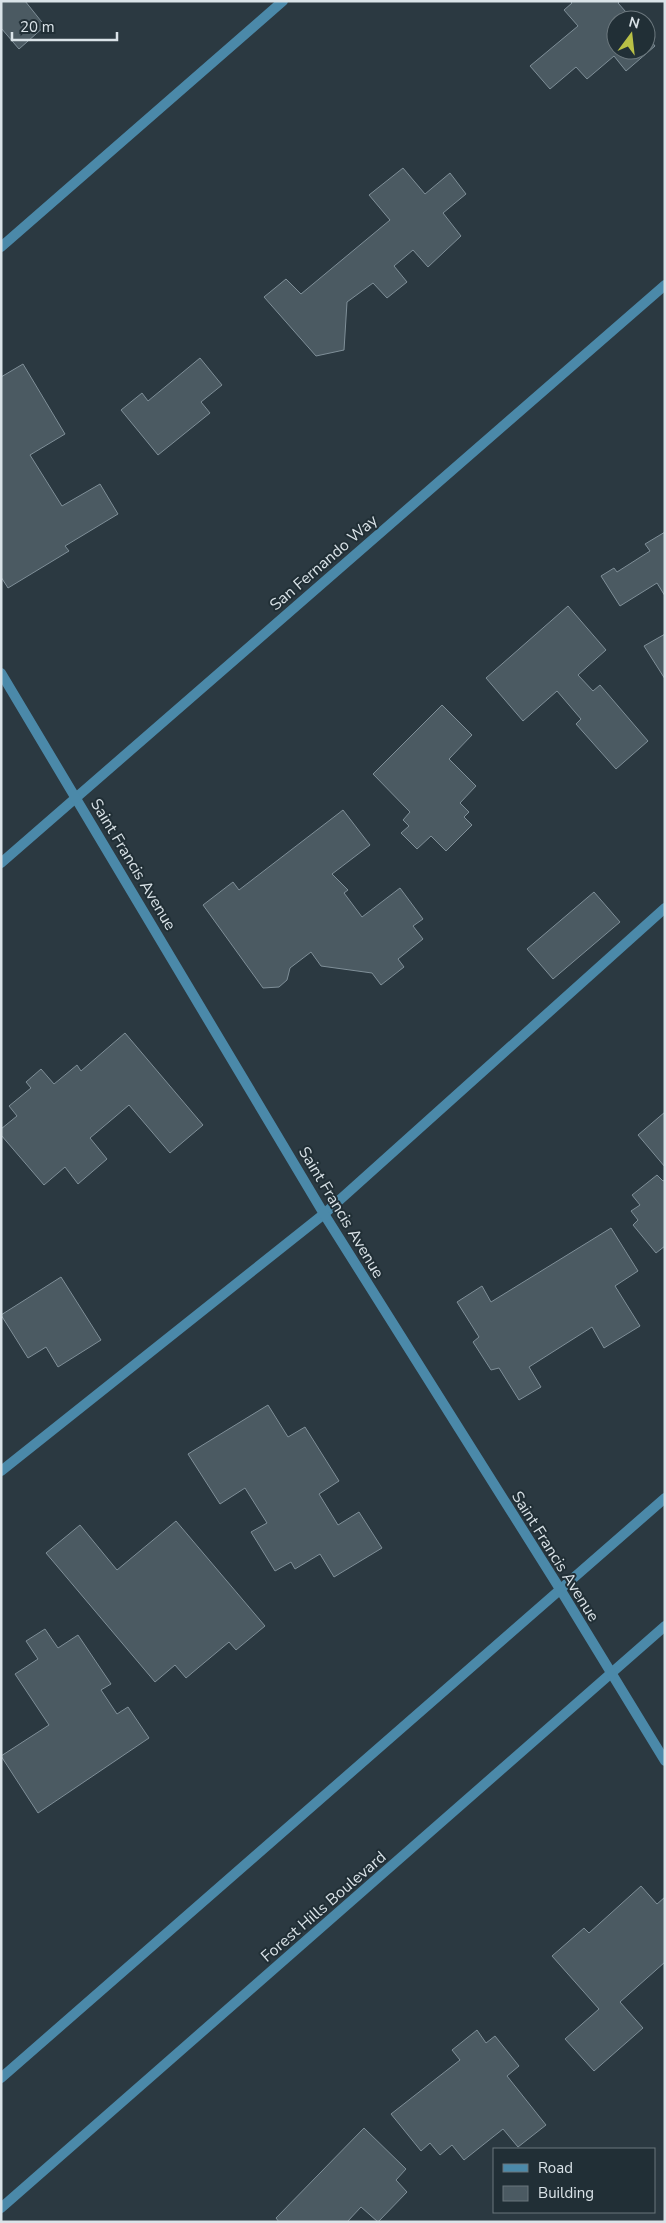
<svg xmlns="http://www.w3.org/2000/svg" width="666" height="2223" font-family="'Nunito Sans',sans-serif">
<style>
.building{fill:#4b5a62;stroke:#7f8f98}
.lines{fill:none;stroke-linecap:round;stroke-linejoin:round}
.service{stroke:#4b89a9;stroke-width:10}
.minor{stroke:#4b89a9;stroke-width:10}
.tertiary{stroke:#4b89a9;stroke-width:10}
.labels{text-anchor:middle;stroke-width:4;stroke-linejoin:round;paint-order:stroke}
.street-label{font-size:16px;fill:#dae3e8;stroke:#212f36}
</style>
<rect width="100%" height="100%" fill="#2b3941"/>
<g class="building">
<path d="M1,1H25L45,26L19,49L1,28Z"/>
<path d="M570,1H620L618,3L633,20H616V50H646V35L655,46L626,71L614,56L587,79L576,67L550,89L530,66L578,26L564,10L572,3Z"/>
<path d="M403,168L425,194L450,173L466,194L443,213L461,236L428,267L413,250L394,266L407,282L387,298L373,283L347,302L344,350L316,356L264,297L286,279L301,294L390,220L369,195Z"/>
<path d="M200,358L222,385L201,402L210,413L158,455L121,410L142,393L148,401Z"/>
<path d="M23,364L65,434L30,455L62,506L100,484L118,514L65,546L69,551L8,588L1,577V377Z"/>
<path d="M665,532V596L657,583L620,606L601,576L614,568L617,572L650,551L645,544Z"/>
<path d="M568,606L606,650L578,675L593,691L600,685L648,741L616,769L576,724L581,719L557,691L523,721L486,678Z"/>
<path d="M665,634V679L644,646Z"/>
<path d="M442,705L472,735L449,759L476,786L460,803L469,812L464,817L472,825L446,851L431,836L417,849L401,833L409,826L403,820L410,812L373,774Z"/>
<path d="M343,810L370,845L332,874L348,890L344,893L362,917L400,888L423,919L413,926L423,939L398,959L404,967L381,985L372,973L321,966L311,952L290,968L287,980L279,987L263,988L203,905L233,882L239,890Z"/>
<path d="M594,892L620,922L553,979L527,949Z"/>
<path d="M125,1033L203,1125L170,1153L129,1105L90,1138L107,1159L78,1184L65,1167L44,1185L1,1135V1129L17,1116L9,1106L31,1088L26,1082L41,1069L54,1084L77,1065L81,1071Z"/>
<path d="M665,1112V1167L638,1135Z"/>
<path d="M657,1175L663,1181L665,1180V1246L656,1253L633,1225L638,1220L631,1211L640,1205L632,1195Z"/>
<path d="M611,1228L638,1271L615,1286L640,1326L604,1348L592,1327L529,1367L541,1387L519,1400L499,1368L491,1370L473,1342L479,1337L457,1302L482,1286L491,1302Z"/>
<path d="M61,1277L101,1340L58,1367L46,1347L28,1358L1,1315Z"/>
<path d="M268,1405L288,1437L305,1427L339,1481L319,1494L338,1525L359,1512L382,1548L334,1577L320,1554L295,1569L291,1562L275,1571L251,1532L267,1523L245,1488L220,1504L188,1454Z"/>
<path d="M176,1521L265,1626L236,1650L229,1642L186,1678L175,1665L155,1682L46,1553L80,1525L117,1570Z"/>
<path d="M45,1629L58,1648L78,1635L111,1684L101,1690L117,1714L128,1707L149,1738L38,1813L1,1756L49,1725L15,1674L38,1659L26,1641Z"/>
<path d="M641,1886L657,1904L665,1897V1962L620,2002L643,2028L594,2071L565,2039L599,2009L552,1956L584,1928L589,1933Z"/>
<path d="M477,2030L486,2043L495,2036L519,2066L507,2076L546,2125L518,2147L503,2129L464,2160L452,2145L440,2155L430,2143L421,2151L391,2114L460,2060L452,2050Z"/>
<path d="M364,2128L406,2169L396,2180L407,2192L378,2222L361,2207L347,2222H279L276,2218Z"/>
</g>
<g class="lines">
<g class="service">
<path d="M1,247L283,1"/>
<path d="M1,1471L324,1214L665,908"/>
</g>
<g class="minor">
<path d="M1,863L665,285"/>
<path d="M1,2078L665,1498"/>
<path d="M1,2208L665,1626"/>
</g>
<path class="tertiary" d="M1,673L324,1214L560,1589L665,1761"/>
</g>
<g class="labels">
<g class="street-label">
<text transform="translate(323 562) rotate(-41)" y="6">San Fernando Way</text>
<text transform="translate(134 864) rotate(59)" y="6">Saint Francis Avenue</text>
<text transform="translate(342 1212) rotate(59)" y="6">Saint Francis Avenue</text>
<text transform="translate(556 1556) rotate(58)" y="6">Saint Francis Avenue</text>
<text transform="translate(323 1906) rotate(-41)" y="6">Forest Hills Boulevard</text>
</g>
</g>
<rect width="666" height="2223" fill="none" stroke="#dae3e8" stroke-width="5"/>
<rect x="493" y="2148" width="162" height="65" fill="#212f36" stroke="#6b777d"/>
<rect x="503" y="2164" width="25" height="8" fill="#4b89a9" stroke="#6b777d"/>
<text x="538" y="2173" font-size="15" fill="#dae3e8">Road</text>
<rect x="503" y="2186" width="25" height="15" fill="#4b5a62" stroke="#6b777d"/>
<text x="538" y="2198" font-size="15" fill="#dae3e8">Building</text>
<g transform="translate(631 35) rotate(15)"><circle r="24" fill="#212f36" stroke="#6b777d"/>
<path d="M0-4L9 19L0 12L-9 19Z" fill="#b9c046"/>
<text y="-8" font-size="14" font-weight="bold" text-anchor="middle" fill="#dae3e8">N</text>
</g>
<path d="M12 32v8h105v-8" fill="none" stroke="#dae3e8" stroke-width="2.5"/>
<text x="20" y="32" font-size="15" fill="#dae3e8" stroke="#212f36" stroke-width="4" paint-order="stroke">20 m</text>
</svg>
